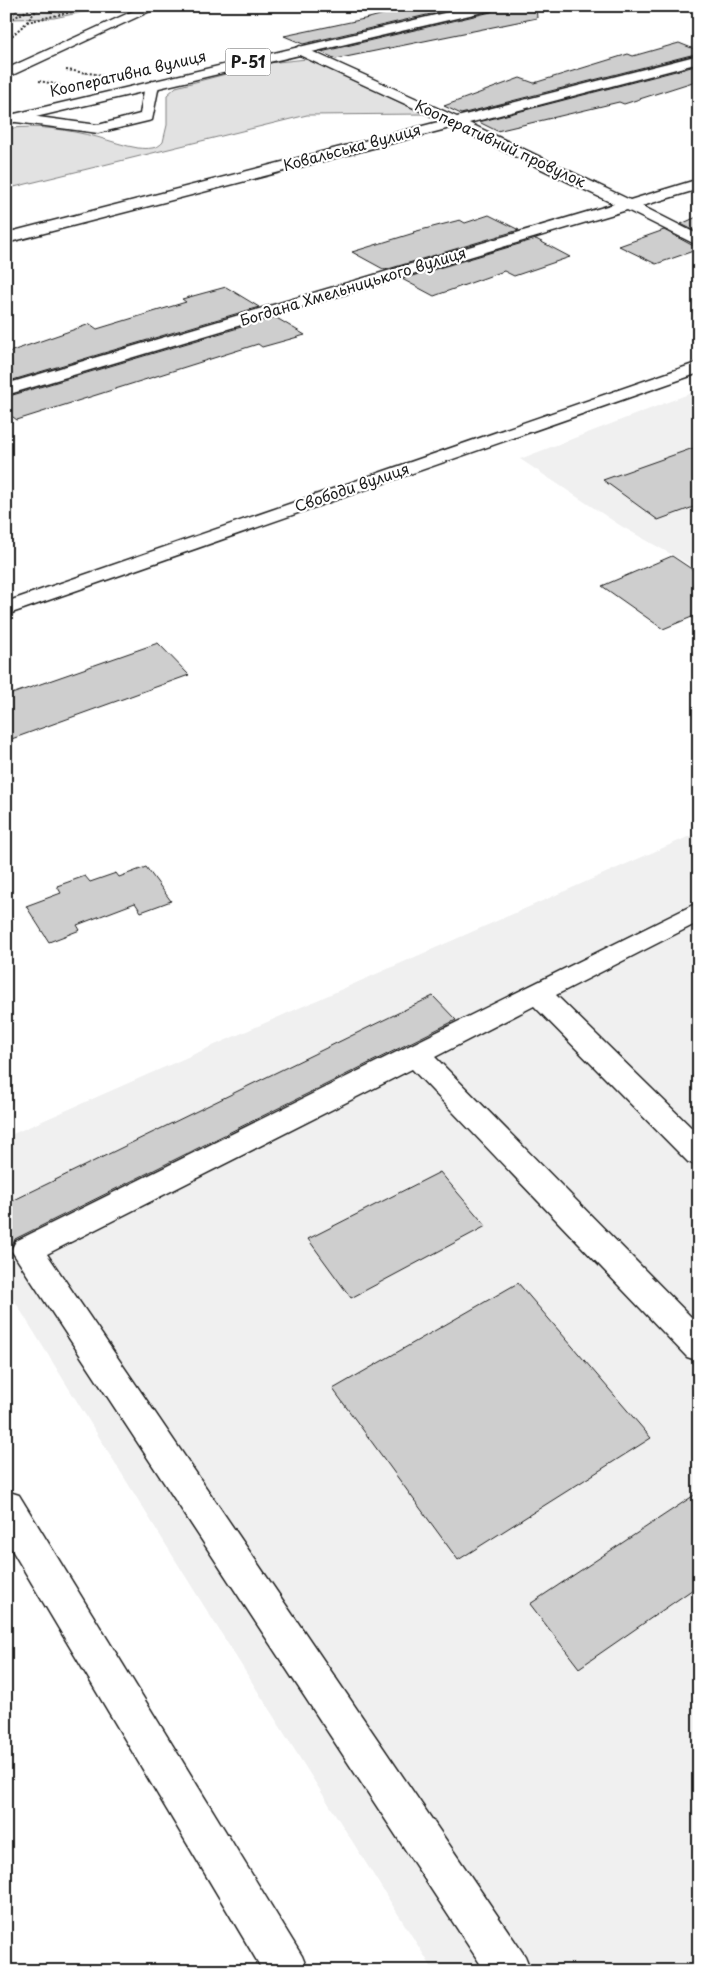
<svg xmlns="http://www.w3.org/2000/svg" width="705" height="1977" font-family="'Playpen Sans',sans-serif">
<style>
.built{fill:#f0f0f0}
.green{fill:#e2e2e2;stroke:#7f7f7f}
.building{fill:#cecece;stroke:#1c1c1c}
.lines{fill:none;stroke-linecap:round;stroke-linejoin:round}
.minor-casing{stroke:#1c1c1c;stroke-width:3}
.major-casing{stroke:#1c1c1c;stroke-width:3}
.path{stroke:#1c1c1c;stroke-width:2;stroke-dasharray:2 2;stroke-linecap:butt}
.minor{fill:#fff;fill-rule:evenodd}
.major{fill:#fff;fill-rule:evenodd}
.labels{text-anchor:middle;stroke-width:4.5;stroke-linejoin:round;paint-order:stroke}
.far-street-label{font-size:15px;fill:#1c1c1c;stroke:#fff}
.shield{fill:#fff;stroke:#606060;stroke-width:1}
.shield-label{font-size:16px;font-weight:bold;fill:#1c1c1c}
</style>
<rect width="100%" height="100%" fill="#fff"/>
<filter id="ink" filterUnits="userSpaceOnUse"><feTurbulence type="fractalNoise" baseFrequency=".02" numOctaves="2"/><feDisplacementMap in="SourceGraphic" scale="10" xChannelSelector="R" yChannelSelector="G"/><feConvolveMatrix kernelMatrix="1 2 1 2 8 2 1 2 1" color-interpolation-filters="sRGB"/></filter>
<g filter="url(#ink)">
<g class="built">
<path d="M699,390V570L621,526L520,459Z"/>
<path d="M699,832V1971H434L194,1590L6,1287V1137Z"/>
</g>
<g class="green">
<path d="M19,6H112L54,18L11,19Z"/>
<path d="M307,59L425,114L307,115L6,189V129C35,124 69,130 97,137C111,141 125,146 138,148C147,149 158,149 163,142L167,125V95L176,87L268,63Z"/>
</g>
<g class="building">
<path d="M413,6H465L303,44L284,36L369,18Z"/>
<path d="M499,6H536L537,18L336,59L321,52L491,12Z"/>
<path d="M679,43L699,51V53L461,114L444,106L520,78L534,83L628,54L633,56Z"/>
<path d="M699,65V80L624,104L619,102L497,131L479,122Z"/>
<path d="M489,215L519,230L385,270L352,252L414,233L413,232L460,220L465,223Z"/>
<path d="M699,216V233L681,224Z"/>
<path d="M664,230L699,249L656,264L619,246Z"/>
<path d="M536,239L570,257L514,276L504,271L434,296L402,279Z"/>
<path d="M226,287L259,307L6,382V353L90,324L97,329L186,302L182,299Z"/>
<path d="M275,317L305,335L262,347L258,344L17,420L6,412V397Z"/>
<path d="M699,446V505L658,520L603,480Z"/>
<path d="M672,556L699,574V614L663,629L602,586Z"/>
<path d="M158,643L189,675L6,741V696Z"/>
<path d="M146,867L171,901L141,912L135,903L77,925L80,930L49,942L26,906L61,893L57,886L85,876L90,882L116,873L119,877Z"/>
<path d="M433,996L456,1020L15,1239L10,1252L6,1253V1204Z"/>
<path d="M440,1172L486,1226L351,1298L308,1239Z"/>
<path d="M518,1283L651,1438L458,1560L333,1389Z"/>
<path d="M699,1492V1585L579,1668L530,1604Z"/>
</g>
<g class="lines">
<defs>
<g id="minor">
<path d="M144,6H161L6,78V69Z"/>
<path d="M300,46L457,117L699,55V63L469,123L630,200L699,179V189L642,206L699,235V246L627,210L6,395V384L614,204L454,127L6,243V233L442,121L295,53L293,50Z"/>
<path d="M152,81L159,85L152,120L98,133L16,122L9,118L16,114L98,125L140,114L145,85Z"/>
<path d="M699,362V373L6,615V602Z"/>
<path d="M699,902V922L556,995L699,1135V1166L688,1162L534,1006L435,1057L699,1325V1361L687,1357L412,1069L47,1254L525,1956L531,1971H485L11,1250L16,1241Z"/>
<path d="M6,1491L19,1495L302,1956L308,1971H263L6,1540Z"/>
</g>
<path id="major" d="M474,6H497L491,10L6,124V116Z"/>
</defs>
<use href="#minor" class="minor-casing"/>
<use href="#major" class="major-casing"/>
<g class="path">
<path d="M6,22L36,6"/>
<path d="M27,22L80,10L86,6"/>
<path d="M6,41L25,24L40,6"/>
<path d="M66,70L102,75"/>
<path d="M39,81L60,85"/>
</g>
<use href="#minor" class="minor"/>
<use href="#major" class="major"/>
</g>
</g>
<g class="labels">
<g class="far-street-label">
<text transform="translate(128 74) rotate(-13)" y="5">Кооперативна вулиця</text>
<text transform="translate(500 144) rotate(25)" y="5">Кооперативний провулок</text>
<text transform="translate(352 148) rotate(-15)" y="5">Ковальська вулиця</text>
<text transform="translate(353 287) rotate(-17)" y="5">Богдана Хмельницького вулиця</text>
<text transform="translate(352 488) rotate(-19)" y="5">Свободи вулиця</text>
</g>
<rect class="shield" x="225.5" y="48.5" width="45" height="27" rx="4"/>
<g class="shield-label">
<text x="248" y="68">Р-51</text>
</g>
</g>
<rect width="705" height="1977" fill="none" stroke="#fff" stroke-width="25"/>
<rect x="12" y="12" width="680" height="1952" fill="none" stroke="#1c1c1c" stroke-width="2" filter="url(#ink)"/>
</svg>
